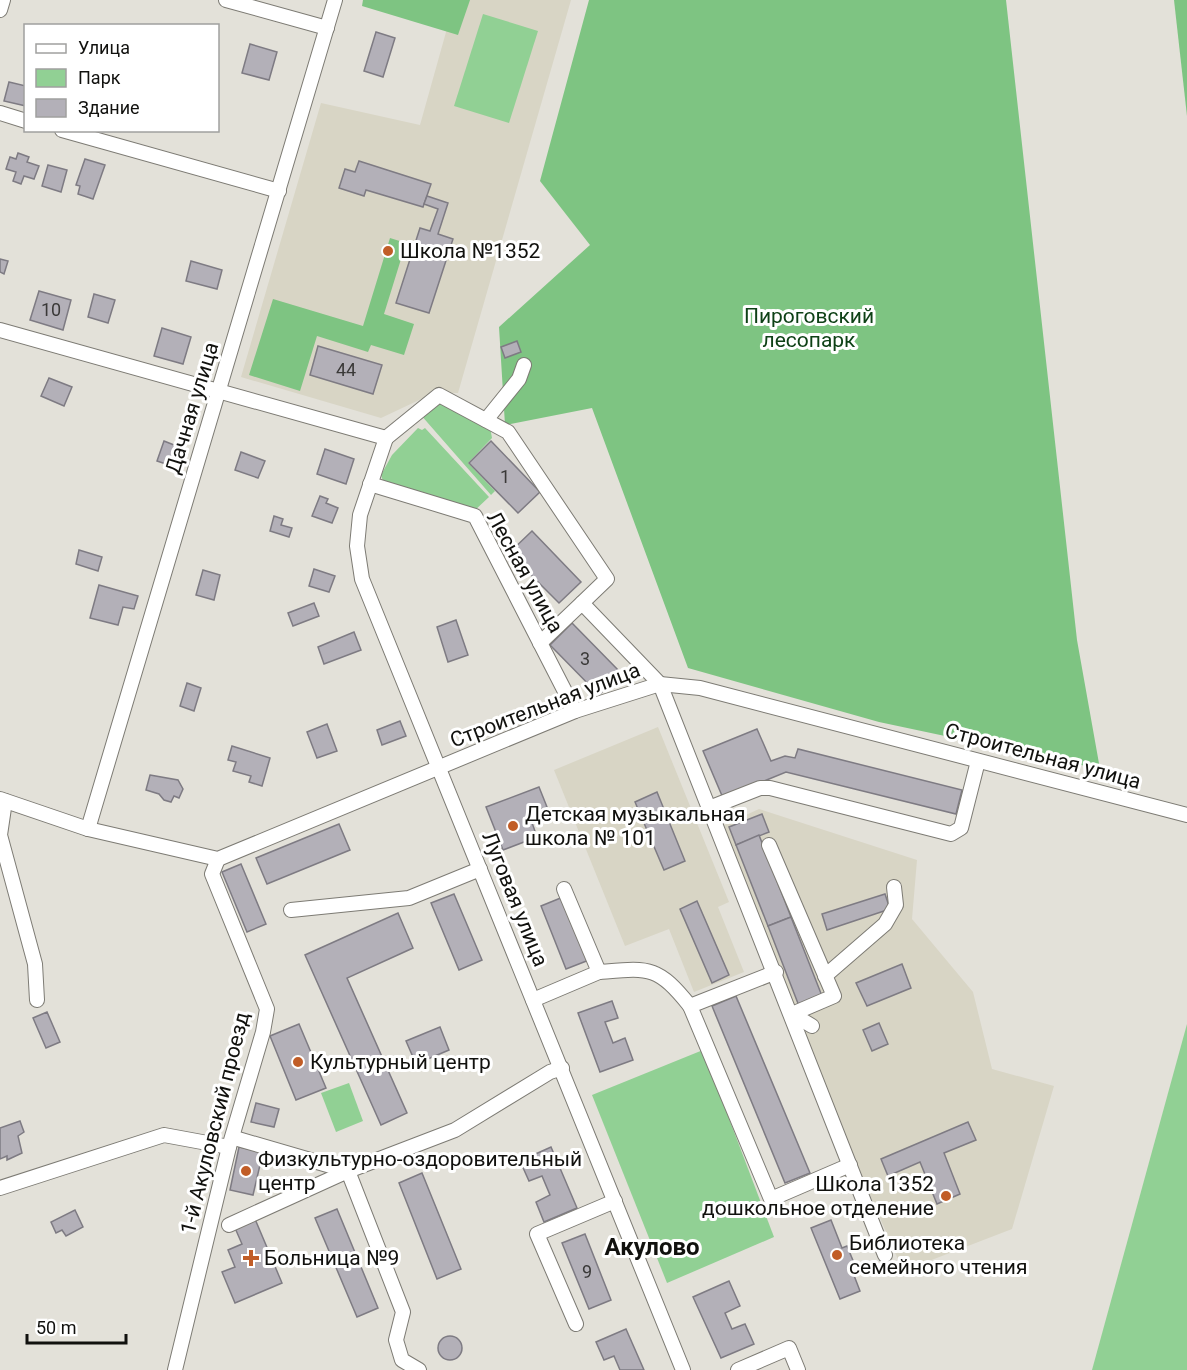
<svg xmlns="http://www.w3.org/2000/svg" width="1187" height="1370" font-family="Roboto,sans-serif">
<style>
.built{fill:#d8d5c5}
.green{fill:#91d094}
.forest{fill:#7ec482}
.building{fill:#b3b0b8;stroke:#7e7b83;stroke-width:1.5}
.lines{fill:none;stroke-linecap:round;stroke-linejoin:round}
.minor-casing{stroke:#7d7b74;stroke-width:16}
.minor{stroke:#fff;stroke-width:14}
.poi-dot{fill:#c15d27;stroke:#fff;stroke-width:2}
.labels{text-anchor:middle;stroke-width:6;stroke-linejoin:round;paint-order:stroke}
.number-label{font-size:18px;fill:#3a3938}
.poi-label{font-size:21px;fill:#11110e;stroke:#fff;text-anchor:start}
.park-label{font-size:21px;fill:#0e4116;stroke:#fff}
.street-label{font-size:21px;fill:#11110e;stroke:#fff}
.quarter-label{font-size:24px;font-weight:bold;fill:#11110e;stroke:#fff}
</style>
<rect width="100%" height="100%" fill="#e3e1d9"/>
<g class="built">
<path d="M455,0H571L458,393H434L381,418L241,377L321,103L420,125Z"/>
<path d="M658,727L729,902L718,907L744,972L694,992L669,929L625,946L554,770Z"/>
<path d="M759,809L917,860L912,919L973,992L992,1069L1054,1086L1012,1229L903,1271L840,1126L724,825Z"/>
</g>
<g class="green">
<path d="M483,14L538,31L509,123L454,106Z"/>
<path d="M440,398L490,427L492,438L468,463L495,491L491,495L420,414Z"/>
<path d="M418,428L422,430L425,428L489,497L473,512L383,481L381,475L392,455Z"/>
<path d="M1187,1024V1370H1092Z"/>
<path d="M703,1050L774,1237L667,1283L592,1095Z"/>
<path d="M349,1083L363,1121L336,1132L321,1093Z"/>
</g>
<g class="forest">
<path d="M363,0H470L458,35L362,6Z"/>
<path d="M589,0H1006L1077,640L1100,769L879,722L688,668L592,408L505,425L499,327L590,245L540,181Z"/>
<path d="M1174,0H1187V116Z"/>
<path d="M390,238L406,243L384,314L414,324L404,355L371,345L368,352L317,336L300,391L249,375L273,299L363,326Z"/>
</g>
<g class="building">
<path d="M376,32L395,38L383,77L364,71Z"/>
<path d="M250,44L277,52L269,80L242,73Z"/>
<path d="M9,82L26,86V106L4,101Z"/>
<path d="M18,153L29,157L27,162L39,166L34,179L24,176L21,184L13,181L16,172L6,169L10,157L16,159Z"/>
<path d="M85,159L105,165L93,199L78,194L80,186L76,185Z"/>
<path d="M359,161L431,184L423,207L366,190L364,196L339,188L345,169L355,172Z"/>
<path d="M48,165L67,170L61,192L42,186Z"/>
<path d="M427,196L448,203L438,234L453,239L429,313L396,303L420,228L430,231L438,209L424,204Z"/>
<path d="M0,259L8,261L4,274L0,272Z"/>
<path d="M191,261L222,270L217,289L186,281Z"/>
<path d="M39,291L71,300L63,330L30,320Z"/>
<path d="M94,294L115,300L108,323L88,317Z"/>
<path d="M162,328L191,337L183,364L154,356Z"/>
<path d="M517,341L521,352L505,358L501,347Z"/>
<path d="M318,346L382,365L373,394L310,375Z"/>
<path d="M49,378L72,387L64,406L41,396Z"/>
<path d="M164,441L179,447L172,466L157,461Z"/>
<path d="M491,441L540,492L518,513L469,463Z"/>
<path d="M325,449L354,459L346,484L317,474Z"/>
<path d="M241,452L265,461L258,478L235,470Z"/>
<path d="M320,496L328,499L326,503L338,508L332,523L312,516Z"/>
<path d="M274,516L283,519L281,525L292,528L289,537L270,531Z"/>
<path d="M532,531L581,582L559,603L509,553Z"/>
<path d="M79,550L102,557L98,571L76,564Z"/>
<path d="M314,569L335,576L329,592L309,586Z"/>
<path d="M203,570L220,575L214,600L196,595Z"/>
<path d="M99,585L138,596L134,609L123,607L118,625L90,618Z"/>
<path d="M314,603L319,616L293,626L288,613Z"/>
<path d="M456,620L468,655L448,662L437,627Z"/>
<path d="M572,623L621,673L599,695L550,645Z"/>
<path d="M354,632L361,650L324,664L318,647Z"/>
<path d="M187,683L201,688L194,711L180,706Z"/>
<path d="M400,721L406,736L382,745L377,730Z"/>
<path d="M327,724L337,751L317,758L307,732Z"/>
<path d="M757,729L771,761L785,756L795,758L798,749L962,790L956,814L786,772L723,798L703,751Z"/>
<path d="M232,746L270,758L262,786L249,782L251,776L233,771L236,762L228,760Z"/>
<path d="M150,775L178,780L183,789L179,798L174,796L171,802L164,800L159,794L146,790Z"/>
<path d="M539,787L547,807L529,814L537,837L503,850L486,807Z"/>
<path d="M657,792L685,861L664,870L635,802Z"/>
<path d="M762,814L769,832L736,845L729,827Z"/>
<path d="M339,824L350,850L267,884L256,858Z"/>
<path d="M759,835L791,917L768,926L736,845Z"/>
<path d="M241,864L266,924L247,932L222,872Z"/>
<path d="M454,894L482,960L459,970L431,903Z"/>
<path d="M885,894L890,909L827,930L822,914Z"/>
<path d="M563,897L589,960L566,969L541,906Z"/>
<path d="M697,901L729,975L712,983L680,909Z"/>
<path d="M398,913L413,948L347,978L407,1113L381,1125L305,955Z"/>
<path d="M791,917L822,996L799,1006L768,926Z"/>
<path d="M902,964L911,988L867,1006L856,983Z"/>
<path d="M736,996L810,1173L785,1183L712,1006Z"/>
<path d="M612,1001L618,1018L605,1022L613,1043L625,1038L633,1060L600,1072L578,1013Z"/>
<path d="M47,1012L60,1042L46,1048L33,1018Z"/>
<path d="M879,1023L888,1044L872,1051L863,1030Z"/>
<path d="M299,1024L326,1088L296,1100L270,1036Z"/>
<path d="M440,1027L449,1050L416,1064L406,1041Z"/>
<path d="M256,1103L279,1109L274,1127L251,1122Z"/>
<path d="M20,1121L24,1132L18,1136L22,1153L7,1160V1156L0,1159V1128Z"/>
<path d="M968,1122L976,1140L944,1153L960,1194L937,1204L920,1162L888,1176L881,1159Z"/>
<path d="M239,1147L263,1152L253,1195L230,1190Z"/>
<path d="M551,1147L577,1208L544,1222L536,1202L550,1195L542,1176L529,1181L520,1161Z"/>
<path d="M422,1173L461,1269L437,1279L399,1183Z"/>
<path d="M337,1209L378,1308L357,1317L315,1218Z"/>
<path d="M75,1210L83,1227L66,1236L62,1230L56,1233L51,1222Z"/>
<path d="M255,1219L282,1283L235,1303L222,1272L235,1267L228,1250L242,1244L235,1228Z"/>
<path d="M831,1220L842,1248L847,1246L854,1263L850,1265L860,1291L840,1299L811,1228Z"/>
<path d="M585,1234L611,1300L589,1309L562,1243Z"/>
<path d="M729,1281L740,1306L725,1313L732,1329L745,1324L754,1344L721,1358L693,1297Z"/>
<path d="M626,1329L644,1370H620L614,1356L604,1360L596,1342Z"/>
<circle cx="450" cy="1348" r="12"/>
</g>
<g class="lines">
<defs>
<g id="minor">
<path d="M226,0L327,28"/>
<path d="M0,10L3,0"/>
<path d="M0,113L26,121"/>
<path d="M62,130L279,191"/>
<path d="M0,330L386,438"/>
<path d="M486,420L519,379L524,365"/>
<path d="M386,438L360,515L357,546L362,579L683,1370"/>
<path d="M386,438L439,395L508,432L607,579L582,603"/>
<path d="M370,484L475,516L575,711"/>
<path d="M540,643L582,603L660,684L885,1255"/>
<path d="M0,799L88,829L218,859L575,711L660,684L700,688L1187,815"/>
<path d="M5,801L0,835L35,964L37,1000"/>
<path d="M709,808L760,788H770L951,834L961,828L978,761"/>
<path d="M88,829L335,0"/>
<path d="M769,845L834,996L792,1014"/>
<path d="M291,910L409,898L480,869"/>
<path d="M599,972C649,968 657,965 690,1006"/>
<path d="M776,972L690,1006L771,1199L850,1165"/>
<path d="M825,976L885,924L896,905L894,887"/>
<path d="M533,1000L599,972L564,889"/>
<path d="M792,1014L812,1026"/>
<path d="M238,1139L348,1171L455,1130L550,1072L562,1068"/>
<path d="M0,1188L164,1135L229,1147"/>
<path d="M229,1225L348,1171L403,1312L396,1340L402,1360L419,1370"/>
<path d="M576,1324L537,1234L615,1201"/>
<path d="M175,1370L229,1147L263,1032L267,1009L212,874L218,859"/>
<path d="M738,1370L789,1348L798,1370"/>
</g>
</defs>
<use href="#minor" class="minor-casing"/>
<use href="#minor" class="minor"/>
</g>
<g class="poi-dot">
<circle cx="388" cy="251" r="6"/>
<circle cx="513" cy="826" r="6"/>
<circle cx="298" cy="1062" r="6"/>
<circle cx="246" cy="1171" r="6"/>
<circle cx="946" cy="1196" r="6"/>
<circle cx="837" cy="1255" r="6"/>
<path d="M248 1249h6v6h6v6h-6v6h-6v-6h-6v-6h6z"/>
</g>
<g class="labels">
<g class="number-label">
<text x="51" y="316">10</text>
<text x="346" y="376">44</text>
<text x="505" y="483">1</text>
<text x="585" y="665">3</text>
<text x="587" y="1278">9</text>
</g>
<g class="poi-label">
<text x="400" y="258">Школа №1352</text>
<text x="525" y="821">Детская музыкальная<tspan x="525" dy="24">школа № 101</tspan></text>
<text x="310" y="1069">Культурный центр</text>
<text x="258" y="1166">Физкультурно-оздоровительный<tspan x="258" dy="24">центр</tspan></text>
<text x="934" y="1191" text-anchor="end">Школа 1352<tspan x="934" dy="24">дошкольное отделение</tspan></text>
<text x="849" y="1250">Библиотека<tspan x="849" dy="24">семейного чтения</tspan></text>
<text x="264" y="1265">Больница №9</text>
</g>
<g class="park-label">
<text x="809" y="323">Пироговский<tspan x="809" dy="24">лесопарк</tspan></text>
</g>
<g class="street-label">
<text transform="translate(192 408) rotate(-73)" y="7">Дачная улица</text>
<text transform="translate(525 572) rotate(61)" y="7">Лесная улица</text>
<text transform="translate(545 705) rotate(-21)" y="7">Строительная улица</text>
<text transform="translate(1043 756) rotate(15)" y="7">Строительная улица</text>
<text transform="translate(515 899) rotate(68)" y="7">Луговая улица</text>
<text transform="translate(215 1123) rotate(-76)" y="7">1-й Акуловский проезд</text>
</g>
<g class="quarter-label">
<text x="652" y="1255">Акулово</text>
</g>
</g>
<rect x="24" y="24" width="195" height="108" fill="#ffffff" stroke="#a0a09f" stroke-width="1.5"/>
<rect x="36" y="44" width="30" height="9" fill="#ffffff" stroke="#a0a09f" stroke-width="1.5"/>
<text x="78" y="54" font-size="18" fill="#11110e">Улица</text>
<rect x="36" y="69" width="30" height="18" fill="#91d094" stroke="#a0a09f" stroke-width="1.5"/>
<text x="78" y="84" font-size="18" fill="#11110e">Парк</text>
<rect x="36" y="99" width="30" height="18" fill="#b3b0b8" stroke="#a0a09f" stroke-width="1.5"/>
<text x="78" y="114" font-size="18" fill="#11110e">Здание</text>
<path d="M27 1334v9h99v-9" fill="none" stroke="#11110e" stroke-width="3"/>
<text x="36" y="1334" font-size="18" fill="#11110e" stroke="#ffffff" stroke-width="4.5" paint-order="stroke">50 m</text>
</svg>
